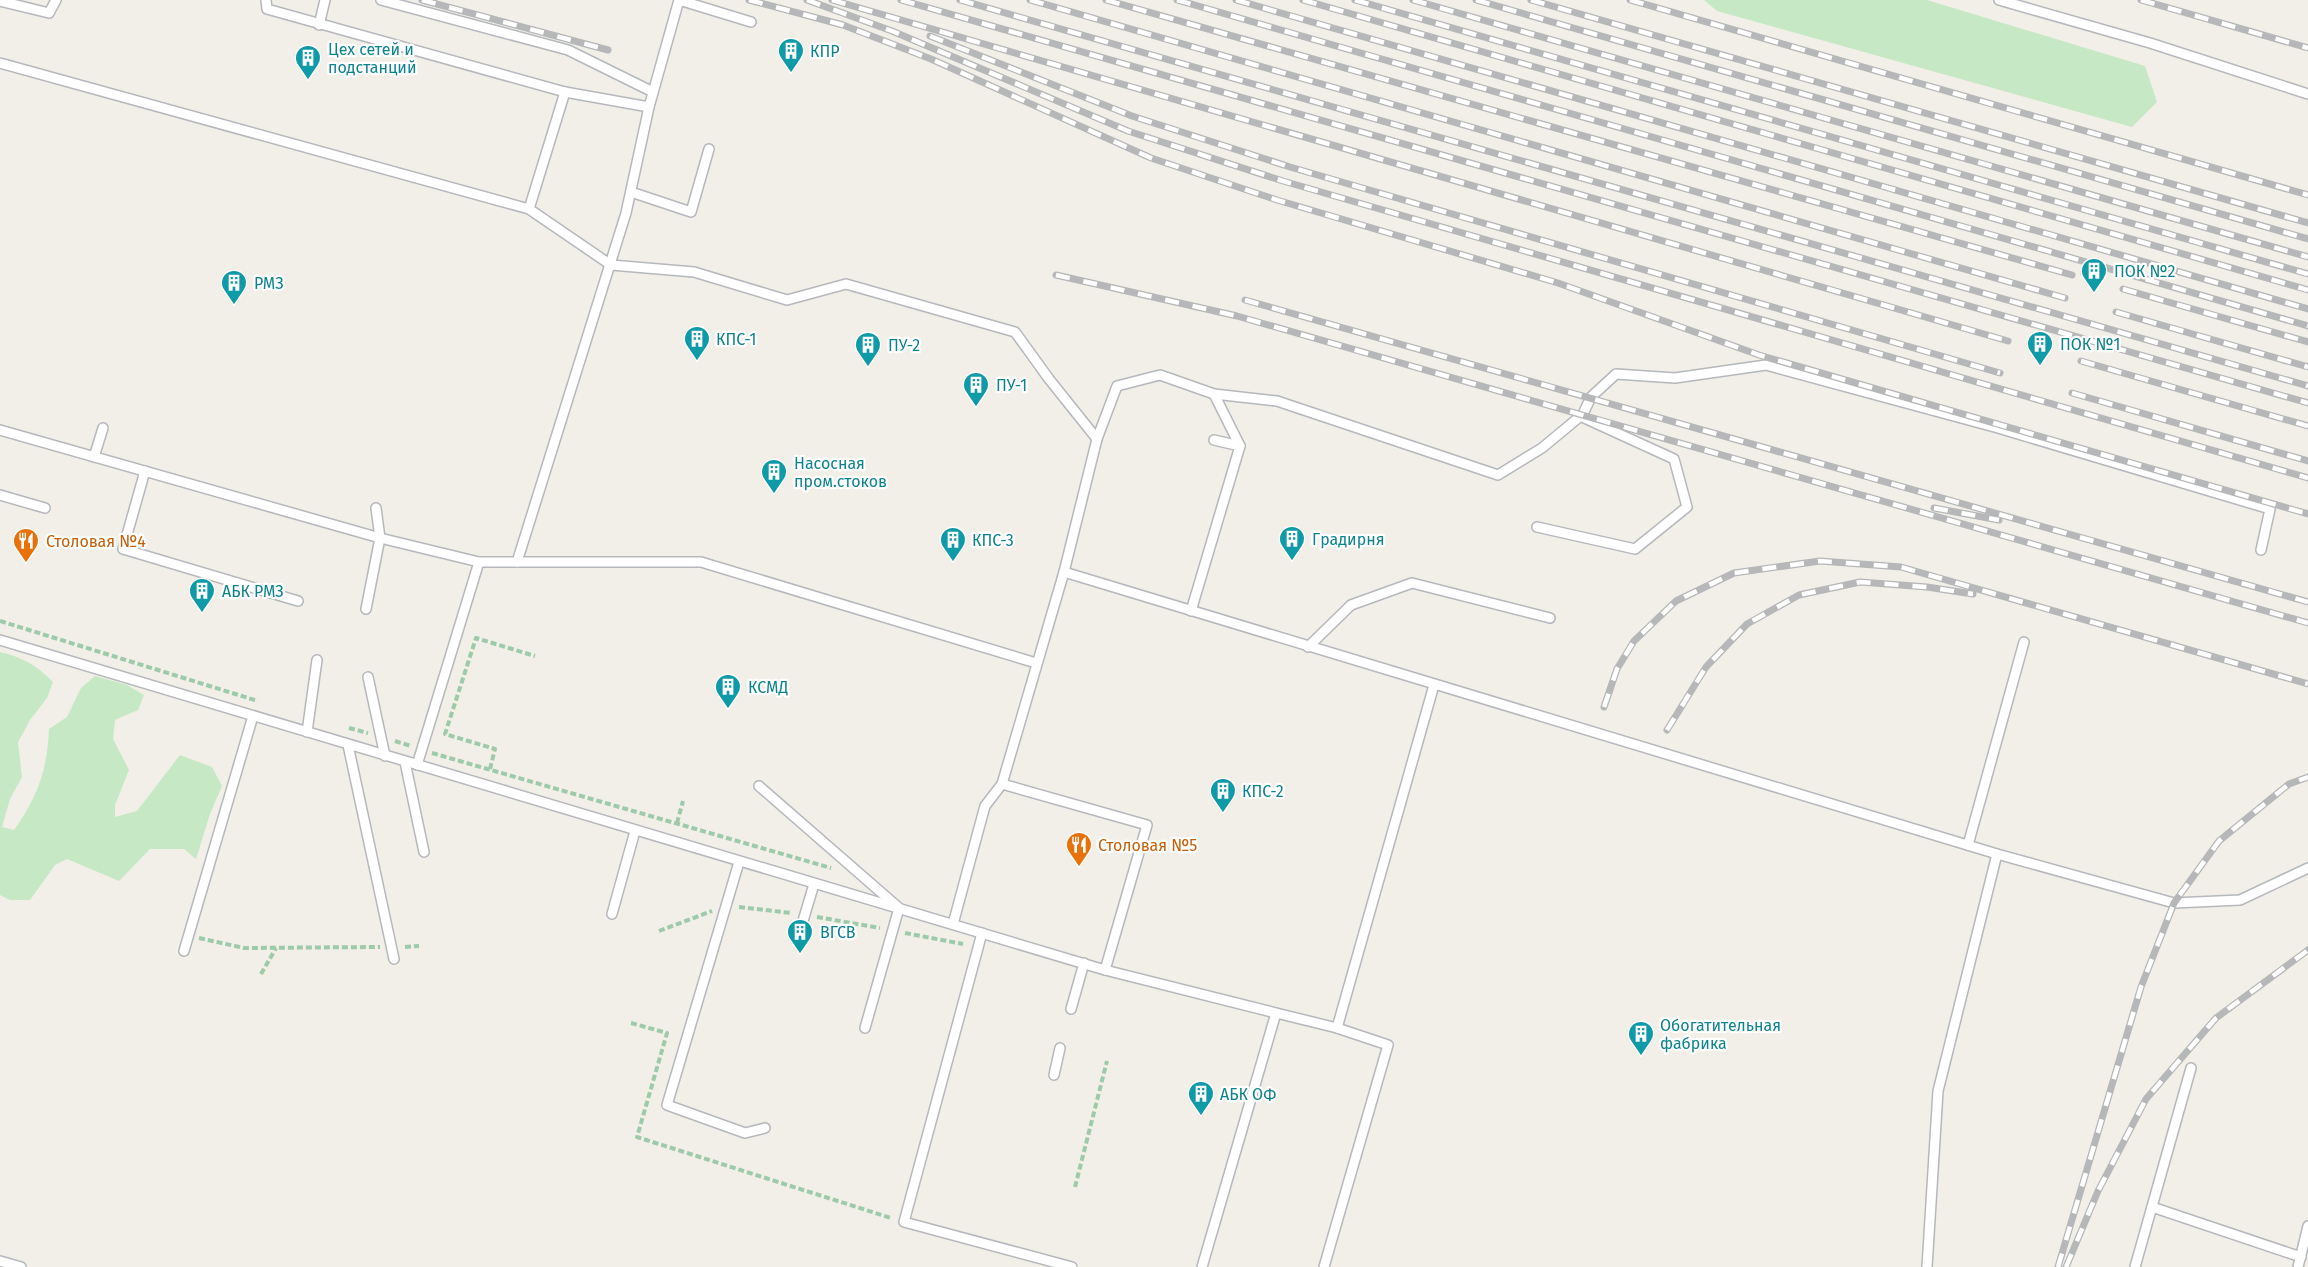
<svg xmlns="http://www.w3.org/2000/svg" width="2308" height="1267" font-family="'Fira Sans',sans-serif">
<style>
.green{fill:#c6e8c4}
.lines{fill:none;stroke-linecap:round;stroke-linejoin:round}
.lane-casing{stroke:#b5b8bc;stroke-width:12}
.path{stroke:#9dcaa8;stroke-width:4;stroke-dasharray:6 3;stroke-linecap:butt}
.lane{stroke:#fff;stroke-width:9}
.rail-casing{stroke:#b6b7b8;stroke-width:7}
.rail{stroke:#fff;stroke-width:4.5;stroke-dasharray:14;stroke-linecap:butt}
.labels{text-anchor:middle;stroke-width:4.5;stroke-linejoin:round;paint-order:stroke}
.culture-label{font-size:16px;fill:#0d838f;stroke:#fff;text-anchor:start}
.food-label{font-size:16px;fill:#c56008;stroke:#fff;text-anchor:start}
</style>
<rect width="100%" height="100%" fill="#f1efe8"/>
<g class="green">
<path d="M1704,0H1927L2145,66L2157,102L2132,127L1717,11Z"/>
<path d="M0,652C24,658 36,665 53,682L47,698L30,720L18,742L22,777L10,799L2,827L14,830C38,796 47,771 49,729L67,717L81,688L95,676L127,685L144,695L138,710L115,720L113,739L129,770L115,805V817L137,811L180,755L212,767L222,786L210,814L196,859L184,849H150L119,881L67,859L55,865L30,900H10L0,895Z"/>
</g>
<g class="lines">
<defs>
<g id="lane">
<path d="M266,0L267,9L565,92L649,107"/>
<path d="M381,0L568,50L653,92"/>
<path d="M1999,0L2150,43L2308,94"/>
<path d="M0,1L49,13L56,0"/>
<path d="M319,25L325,0"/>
<path d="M0,63L529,209L611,265L694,272L787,300L846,284L1015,332L1049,379L1097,439"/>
<path d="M631,192L691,212L709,149"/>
<path d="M529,209L565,92"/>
<path d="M1214,394L1277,401L1498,475L1542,448L1583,414L1591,397L1616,374L1675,378L1766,365L1998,428L2270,509L2261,550"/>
<path d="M0,430L380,538L479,562"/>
<path d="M94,457L103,428"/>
<path d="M145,471L123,549L298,601"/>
<path d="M0,495L45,508"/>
<path d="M1537,527L1635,549L1687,507L1674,459L1580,416"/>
<path d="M517,562L626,213L649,107L679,0L751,22"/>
<path d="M1064,572L1997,854L2174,903L2240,900L2308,868"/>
<path d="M366,609L380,538L376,508"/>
<path d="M1191,611L1240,446L1214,440"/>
<path d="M0,640L1105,970L1276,1013L1202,1267"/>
<path d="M1308,647L1351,605L1412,583L1550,618"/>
<path d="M368,677L385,756"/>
<path d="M307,732L317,660"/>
<path d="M348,745L394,959"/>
<path d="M405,762L424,852"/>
<path d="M417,765L479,562H701L1036,663"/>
<path d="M1002,784L1147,825L1105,970"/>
<path d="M759,786L899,908L865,1028"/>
<path d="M1968,845L2024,642"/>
<path d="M739,862L667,1105L745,1133L765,1128"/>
<path d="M612,914L635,831"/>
<path d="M953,924L985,806L1002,784L1064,572L1097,439L1117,386L1160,375L1214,394L1240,446"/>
<path d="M800,931L814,884"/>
<path d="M982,933L904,1222L1072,1267"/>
<path d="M184,951L253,716"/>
<path d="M1071,1009L1084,963"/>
<path d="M1276,1013L1337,1028L1388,1045L1324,1267"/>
<path d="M1337,1028L1434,685"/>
<path d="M1054,1075L1060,1048"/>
<path d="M2152,1207L2301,1257"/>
<path d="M0,1261L21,1267"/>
<path d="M1927,1267L1938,1091L1997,854"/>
<path d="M2135,1267L2191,1068"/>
<path d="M2298,1267L2308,1226"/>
</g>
</defs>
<use href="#lane" class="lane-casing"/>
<g class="path">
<path d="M0,621L258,701"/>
<path d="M349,728L368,733"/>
<path d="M395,741L411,746"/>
<path d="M432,753L831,868"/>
<path d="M490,769L495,749L445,734L476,638L535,656"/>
<path d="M677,823L683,801"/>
<path d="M739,907L791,913"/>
<path d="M817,917L880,928"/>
<path d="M659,931L712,911"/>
<path d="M905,933L963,944"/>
<path d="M199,938L244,948L380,947"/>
<path d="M405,947L419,946"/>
<path d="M261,974L276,948"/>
<path d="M631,1023L667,1033L637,1137L891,1218"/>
<path d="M1075,1187L1107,1061"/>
</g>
<use href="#lane" class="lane"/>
<defs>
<g id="rail">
<path d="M422,0L608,50"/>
<path d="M749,0L843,25L931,59L1151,158L1277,200L1558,283L1759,355L2308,514"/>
<path d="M807,0L892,31L1128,131L1283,181L2308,478"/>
<path d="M832,0L2008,341"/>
<path d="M901,0L2308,403"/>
<path d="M960,0L2308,386"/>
<path d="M1030,0L2065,298"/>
<path d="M1106,0L2072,275"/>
<path d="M1177,0L2308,326"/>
<path d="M1236,0L2308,309"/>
<path d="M1303,0L2308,290"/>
<path d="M1355,0L2308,274"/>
<path d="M1413,0L2308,257"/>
<path d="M1476,0L2308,239"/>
<path d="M1531,0L2308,223"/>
<path d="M1630,0L2308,195"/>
<path d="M2141,0L2308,48"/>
<path d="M930,36L1132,116L1290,167L2000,373"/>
<path d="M1056,275L1237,316L2308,623"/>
<path d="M2123,289L2308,342"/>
<path d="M1245,300L2308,602"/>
<path d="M2116,312L2308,367"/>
<path d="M2081,361L2308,426"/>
<path d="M2072,393L2308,461"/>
<path d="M1934,508L1999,520"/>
<path d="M1604,707L1617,669L1634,641L1676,601L1734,573L1820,561L1901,567L2308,684"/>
<path d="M1667,730L1706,667L1747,624L1799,595L1860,582L1927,587L1973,594"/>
<path d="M2058,1267L2141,987L2174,903L2219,841L2289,784L2308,777"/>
<path d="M2066,1267L2098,1191L2146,1099L2216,1018L2308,950"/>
</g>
</defs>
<use href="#rail" class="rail-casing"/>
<use href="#rail" class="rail"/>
</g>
<defs>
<symbol id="building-pin" viewBox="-11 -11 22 30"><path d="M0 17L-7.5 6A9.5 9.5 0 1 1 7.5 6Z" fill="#0f9aa8" stroke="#fff"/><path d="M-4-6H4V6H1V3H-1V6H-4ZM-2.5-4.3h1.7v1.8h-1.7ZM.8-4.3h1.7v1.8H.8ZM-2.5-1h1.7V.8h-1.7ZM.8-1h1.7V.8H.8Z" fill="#fff"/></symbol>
<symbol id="restaurant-pin" viewBox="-11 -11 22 30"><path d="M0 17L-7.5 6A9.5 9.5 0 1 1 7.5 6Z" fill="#e8710a" stroke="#fff"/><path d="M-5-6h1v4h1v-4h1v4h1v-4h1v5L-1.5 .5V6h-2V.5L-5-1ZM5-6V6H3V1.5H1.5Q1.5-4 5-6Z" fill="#fff"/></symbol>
</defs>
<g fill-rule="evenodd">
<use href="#building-pin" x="776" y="36" width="30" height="40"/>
<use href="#building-pin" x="293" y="43" width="30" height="40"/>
<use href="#building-pin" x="2079" y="256" width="30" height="40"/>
<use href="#building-pin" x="219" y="268" width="30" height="40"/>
<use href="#building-pin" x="682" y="324" width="30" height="40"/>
<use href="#building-pin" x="2025" y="329" width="30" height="40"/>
<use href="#building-pin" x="853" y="330" width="30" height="40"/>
<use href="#building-pin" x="961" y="370" width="30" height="40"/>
<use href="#building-pin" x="759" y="457" width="30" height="40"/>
<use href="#building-pin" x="1277" y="524" width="30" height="40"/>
<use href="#building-pin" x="938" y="525" width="30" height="40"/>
<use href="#restaurant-pin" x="11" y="526" width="30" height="40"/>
<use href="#building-pin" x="187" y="576" width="30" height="40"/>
<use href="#building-pin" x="713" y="672" width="30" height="40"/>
<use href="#building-pin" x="1208" y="776" width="30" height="40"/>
<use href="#restaurant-pin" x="1064" y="830" width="30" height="40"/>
<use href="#building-pin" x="785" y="917" width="30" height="40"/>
<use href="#building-pin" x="1626" y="1019" width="30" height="40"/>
<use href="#building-pin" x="1186" y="1079" width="30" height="40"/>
</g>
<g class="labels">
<g class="culture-label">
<text x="328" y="55">Цех сетей и<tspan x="328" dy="18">подстанций</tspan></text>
<text x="810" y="57">КПР</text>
<text x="2114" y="277">ПОК №2</text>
<text x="254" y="289">РМЗ</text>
<text x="716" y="345">КПС-1</text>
<text x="2060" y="350">ПОК №1</text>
<text x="888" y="351">ПУ-2</text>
<text x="996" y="391">ПУ-1</text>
<text x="794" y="469">Насосная<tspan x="794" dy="18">пром.стоков</tspan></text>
<text x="1312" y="545">Градирня</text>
<text x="972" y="546">КПС-3</text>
<text x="222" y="597">АБК РМЗ</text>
<text x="748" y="693">КСМД</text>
<text x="1242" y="797">КПС-2</text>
<text x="820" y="938">ВГСВ</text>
<text x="1660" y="1031">Обогатительная<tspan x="1660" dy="18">фабрика</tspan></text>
<text x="1220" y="1100">АБК ОФ</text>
</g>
<g class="food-label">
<text x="46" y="547">Столовая №4</text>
<text x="1098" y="851">Столовая №5</text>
</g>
</g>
</svg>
